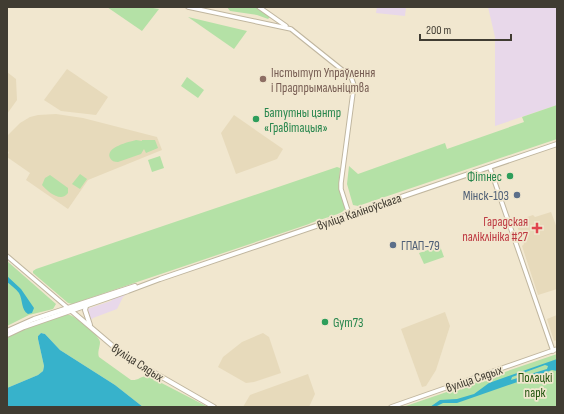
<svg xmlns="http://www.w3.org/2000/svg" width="564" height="414" font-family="'Sofia Sans Condensed',sans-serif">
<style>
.industrial{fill:#e8d8ea}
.built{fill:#e7dabb}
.green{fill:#b4e1a6}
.water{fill:#37b2cb;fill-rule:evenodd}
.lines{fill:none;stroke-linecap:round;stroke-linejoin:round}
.tertiary-casing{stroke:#c0b69f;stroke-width:5.5}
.secondary-casing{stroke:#c0b69f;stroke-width:6}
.tertiary{stroke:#fff;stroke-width:3.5}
.secondary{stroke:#fff;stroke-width:4}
.education-dot{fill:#8d6e63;stroke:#f1e7cf;stroke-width:1.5}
.leisure-dot{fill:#2e9e5b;stroke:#f1e7cf;stroke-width:1.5}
.service-dot{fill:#5c6f8a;stroke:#f1e7cf;stroke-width:1.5}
.health-dot{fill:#e0444e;stroke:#f1e7cf;stroke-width:1.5}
.labels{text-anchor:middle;stroke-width:3.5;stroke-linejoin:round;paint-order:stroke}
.education-label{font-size:13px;fill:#785e54;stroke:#f1e7cf;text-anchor:start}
.leisure-label{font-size:13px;fill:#27864d;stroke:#f1e7cf;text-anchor:start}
.service-label{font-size:13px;fill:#4e5e75;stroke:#f1e7cf;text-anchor:end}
.street-label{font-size:13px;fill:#403c32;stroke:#f1e7cf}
.health-label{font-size:13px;fill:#be3a42;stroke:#f1e7cf;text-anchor:end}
.park-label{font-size:13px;fill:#23550f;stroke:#f1e7cf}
</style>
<rect width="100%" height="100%" fill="#f1e7cf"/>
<g class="industrial">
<path d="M377,7H406L405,16L376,13Z"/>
<path d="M488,7H557V105L495,126V37Z"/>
<path d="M128,293L123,297L117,309L93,318L91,320L93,323L91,321L87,309L111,301L112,300L111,299Z"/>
</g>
<g class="built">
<path d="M67,69L108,97L96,115L61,111L44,100Z"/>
<path d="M7,72L16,79L17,100L7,114Z"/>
<path d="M56,114L83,118L157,137L162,150L88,180L68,209L26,180L30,173L7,157L9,152L7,151V136L20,123L30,117L38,115Z"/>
<path d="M234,115L283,149L277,159L236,174L221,133Z"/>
<path d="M551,212L557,228V289L538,295L522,246L524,244L515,221L533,215L535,217Z"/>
<path d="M445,312L450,326L436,370L426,386L422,387L401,329Z"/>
<path d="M557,315V340L554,341L547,319Z"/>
<path d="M263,333L269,337L281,373L254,382L246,383L218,367L223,357L242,342Z"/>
<path d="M308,374L315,394L309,407H243L250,395Z"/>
</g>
<g class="green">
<path d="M107,7H147L159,9L142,31Z"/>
<path d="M227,7H256L270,17L268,19L257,15L230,11Z"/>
<path d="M188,17L247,31L234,49Z"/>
<path d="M187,77L204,90L198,98L181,86Z"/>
<path d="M557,105V139L358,206L353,205L347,184L349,166L358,174L445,143L447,149L524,122L522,117Z"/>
<path d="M136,140L142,141V140H155L158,148L146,153L144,149L141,154L118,162C114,162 112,161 110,158C105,147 129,142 136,140Z"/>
<path d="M160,156L164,168L152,172L148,160Z"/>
<path d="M337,167L340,168L339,186L345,209C342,215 318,219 309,224L72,304L68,303L33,273V271L36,269Z"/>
<path d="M80,174L87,179L80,189L72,184Z"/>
<path d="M50,175L68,188V193C61,203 48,192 42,185L45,178Z"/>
<path d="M440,246L444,257L424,264L419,253Z"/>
<path d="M7,261L56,304L53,309L29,315L7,326Z"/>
<path d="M66,315H70L74,317C80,322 99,335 100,342C100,347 97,352 99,357L131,380C138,381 142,375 148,376L208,407H143L115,385L60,350L45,334L41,333L38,336V339L44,366L43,371L38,375L7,388V337L22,330Z"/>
<path d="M557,354V407H403Z"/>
</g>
<g class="water">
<path d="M7,276L21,289L34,308L32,313L28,314C21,310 23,300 19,293C16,289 11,285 7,282Z"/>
<path d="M41,333L45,334L60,350L115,385L143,407H7V388L38,375L43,371L44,366L38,339V336Z"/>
<path d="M557,359V371L552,370L457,403H443L435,407H430L440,400L457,399L474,394L489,383ZM545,365L548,366L547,369L511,380L512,377Z"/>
</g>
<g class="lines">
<defs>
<g id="tertiary">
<path d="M188,7L291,29L351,77L354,85L341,183V189L349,214"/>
<path d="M259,7L286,26"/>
<path d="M490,168L553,351"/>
<path d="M7,256L68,308"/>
<path d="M391,407L557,349"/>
</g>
<g id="secondary">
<path d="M86,306L85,310L90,325"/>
<path d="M68,308L114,347L134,361L214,407"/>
<path d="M7,331L34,319L135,286"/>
<path d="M7,335L24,327L128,291L160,279L557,144"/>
</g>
</defs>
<use href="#tertiary" class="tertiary-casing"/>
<use href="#secondary" class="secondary-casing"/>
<use href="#tertiary" class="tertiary"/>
<use href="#secondary" class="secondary"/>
</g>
<circle class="education-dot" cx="263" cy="79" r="4"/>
<g class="leisure-dot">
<circle cx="256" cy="119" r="4"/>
<circle cx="510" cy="176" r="4"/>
<circle cx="325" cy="322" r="4"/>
</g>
<g class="service-dot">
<circle cx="517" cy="195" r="4"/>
<circle cx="393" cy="245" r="4"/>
</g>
<path class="health-dot" d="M535 222h4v4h4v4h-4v4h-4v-4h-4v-4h4z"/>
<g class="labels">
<g class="education-label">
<text x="271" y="77">Інстытут Упраўлення<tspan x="271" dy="15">і Прадпрымальніцтва</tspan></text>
</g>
<g class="leisure-label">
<text x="264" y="117">Батутны цэнтр<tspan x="264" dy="15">«Гравітацыя»</tspan></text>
<text x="502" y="181" text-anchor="end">Фітнес</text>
<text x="333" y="327">Gym73</text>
</g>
<g class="service-label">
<text x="509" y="200">Мінск-103</text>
<text x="401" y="250" text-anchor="start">ГПАП-79</text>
</g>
<g class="street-label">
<text transform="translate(359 211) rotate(-19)" y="5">вуліца Каліноўскага</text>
<text transform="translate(138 362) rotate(33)" y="5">вуліца Сядых</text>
<text transform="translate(474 378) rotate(-19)" y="5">вуліца Сядых</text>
</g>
<g class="health-label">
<text x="528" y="226">Гарадская<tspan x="528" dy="15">паліклініка #27</tspan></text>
</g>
<g class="park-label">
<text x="535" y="382">Полацкі<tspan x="535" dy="15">парк</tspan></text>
</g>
</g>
<rect width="564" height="414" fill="none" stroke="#403c32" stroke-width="16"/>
<path d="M420 34v6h91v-6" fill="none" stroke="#403c32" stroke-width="2"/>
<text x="426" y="34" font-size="12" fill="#403c32" stroke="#f1e7cf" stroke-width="3" paint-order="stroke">200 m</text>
</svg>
